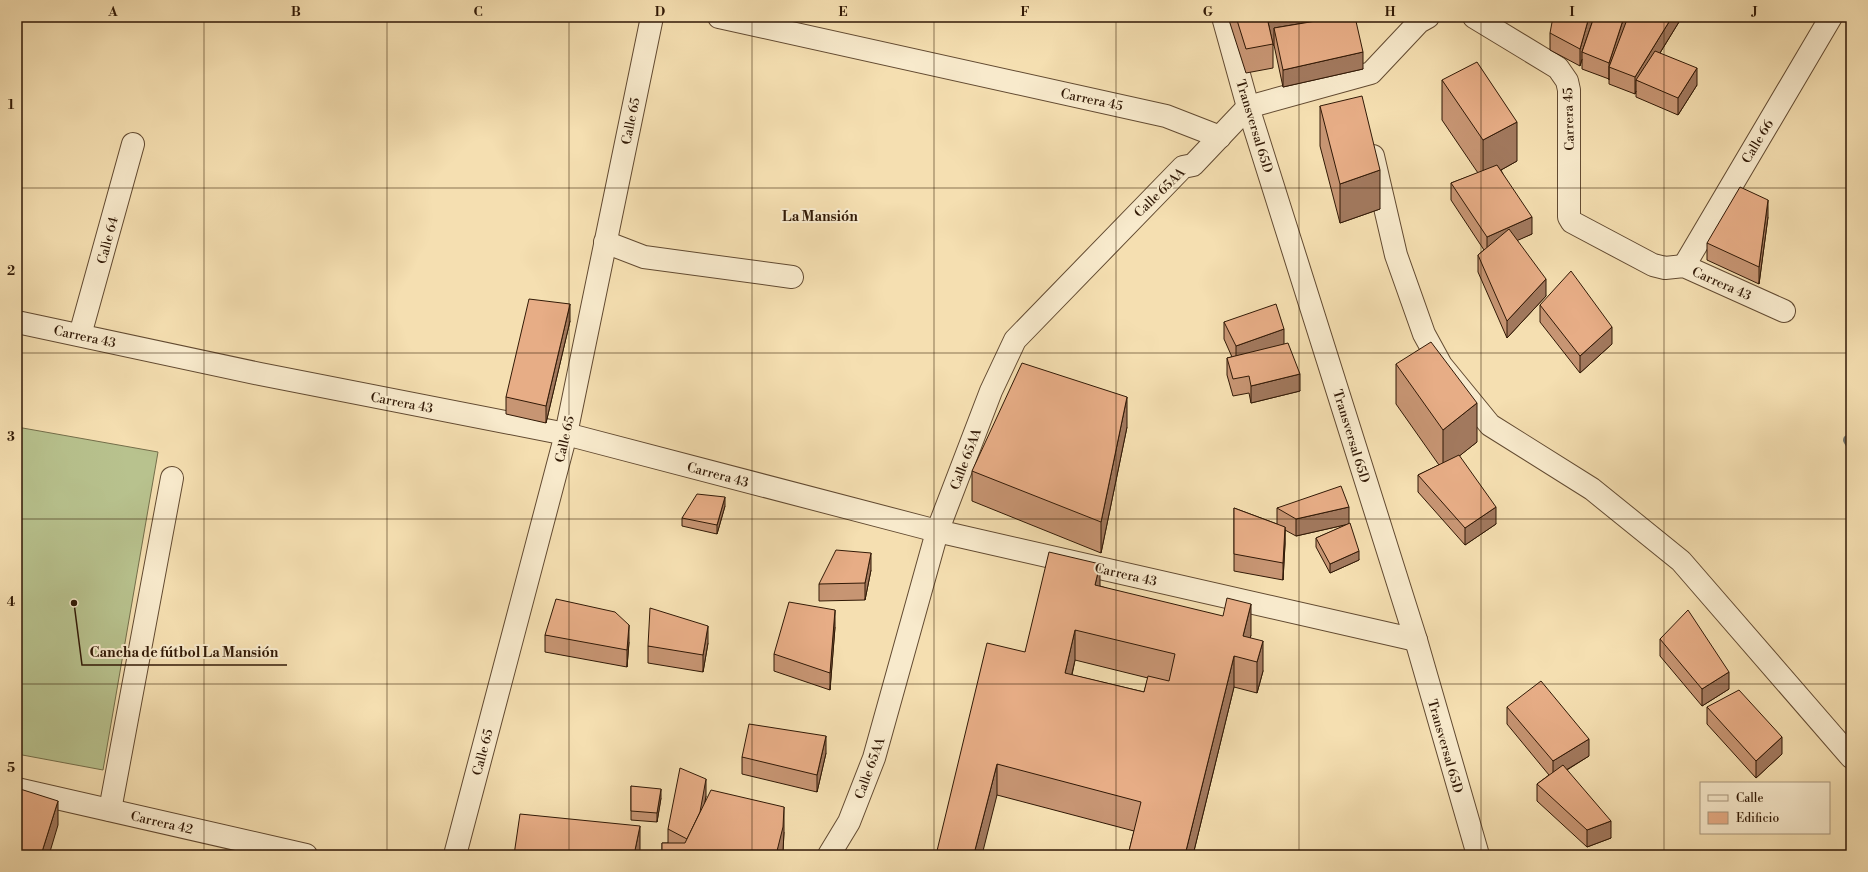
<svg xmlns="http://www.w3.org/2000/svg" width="1868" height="872" font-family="'Libre Bodoni',serif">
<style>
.garden{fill:#b8c28e;stroke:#746e4a}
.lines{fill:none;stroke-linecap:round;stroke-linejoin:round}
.stream{stroke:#757971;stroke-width:10}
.minor-casing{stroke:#624a31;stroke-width:24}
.minor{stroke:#f8eacc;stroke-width:22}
.wall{fill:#c79573;stroke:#311906;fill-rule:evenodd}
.shaded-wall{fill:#a2795e;stroke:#311906}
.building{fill:#e7ad86;stroke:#311906;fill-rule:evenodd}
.grid{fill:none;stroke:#311906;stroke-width:1;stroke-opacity:0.55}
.labels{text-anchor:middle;stroke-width:4;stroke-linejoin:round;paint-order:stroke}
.street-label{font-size:13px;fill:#311906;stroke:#f8eacc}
.neighbourhood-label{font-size:14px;font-weight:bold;fill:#311906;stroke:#f8eacc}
.leader{fill:none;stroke:#311906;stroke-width:1.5}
.callout-dot{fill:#311906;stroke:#f8eacc;stroke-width:1.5}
.callout-label{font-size:14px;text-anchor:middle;font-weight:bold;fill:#311906;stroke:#f8eacc;stroke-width:4;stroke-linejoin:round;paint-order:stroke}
.neatline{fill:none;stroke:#311906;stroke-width:1.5}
.grid-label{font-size:13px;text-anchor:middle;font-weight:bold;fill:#311906}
</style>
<rect width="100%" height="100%" fill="#f5dfb1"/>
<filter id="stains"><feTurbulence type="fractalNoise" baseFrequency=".005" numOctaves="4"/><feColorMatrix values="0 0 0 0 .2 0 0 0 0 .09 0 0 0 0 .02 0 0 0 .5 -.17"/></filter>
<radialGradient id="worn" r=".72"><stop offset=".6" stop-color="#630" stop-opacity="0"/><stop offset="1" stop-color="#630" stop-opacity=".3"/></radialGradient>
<path class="garden" d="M17,427L158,452L103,770L17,754Z"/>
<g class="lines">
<path class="stream" d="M1851,438L1848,440L1851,445"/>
<defs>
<g id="minor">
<path d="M719,17L1166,116L1220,137"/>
<path d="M1223,17L1248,107L1416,640L1478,855"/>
<path d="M1474,17L1558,68L1567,81L1569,90V217L1572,222L1653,265L1665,268L1684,266L1784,311"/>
<path d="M1373,156L1396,255L1424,334L1441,365L1490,425L1592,489L1681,561L1851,757"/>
<path d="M605,242L644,257L792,277"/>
<path d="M1684,266L1831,17"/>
<path d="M17,322L260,374L566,434L937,531L1416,640"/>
<path d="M80,335L133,144"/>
<path d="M17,789L306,855"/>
<path d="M110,810L172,478"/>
<path d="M455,855L566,434L652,17"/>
<path d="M829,855L849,822L874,758L937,532L991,391L1015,340L1183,167L1193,165L1248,107L1371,73L1419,22L1428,17"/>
</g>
</defs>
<use href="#minor" class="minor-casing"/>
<use href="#minor" class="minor"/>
</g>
<g class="wall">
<path d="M1228,17H1339L1363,69L1283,87L1274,45H1273V68L1246,73Z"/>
<path d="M1682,17L1660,53L1697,85L1678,115L1636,97V91L1635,94L1609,84V79L1582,69V59L1580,66L1550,50V33Z"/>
<path d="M1442,80L1517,161L1501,170L1532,234L1517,240L1546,296L1507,338L1478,272V255L1484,250L1451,200V183L1478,173L1442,120Z"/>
<path d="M1320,106L1380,209L1340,223L1320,146Z"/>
<path d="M1768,217L1759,284L1707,260V243Z"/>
<path d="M1540,305L1612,344L1580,373L1540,322Z"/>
<path d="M570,321L546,423L506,414V397Z"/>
<path d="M1224,322L1284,344L1300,391L1251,403L1249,393L1233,396L1227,375V358L1232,357L1224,339Z"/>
<path d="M1396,364L1477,442L1459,456L1496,524L1465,545L1418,492V475L1439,465L1396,404Z"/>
<path d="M1127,427L1101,553L972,501V471Z"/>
<path d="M725,506L717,534L682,526V518Z"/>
<path d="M1234,508L1277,524V508L1349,523L1359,560L1330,573L1316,547V538L1349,524L1296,536L1285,530V544L1283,580L1234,571Z"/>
<path d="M871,570L865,600L819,601V584Z"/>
<path d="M1100,586L1251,635L1250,638L1263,671L1257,693L1234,687L1193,855H1128L1134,831L997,795L936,855L1025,652ZM1075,660L1148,678L1144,692L1072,675Z"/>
<path d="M835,627L830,690L774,671V654Z"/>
<path d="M545,635L629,642L627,667L545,652Z"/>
<path d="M1660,639L1729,689L1702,706L1660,656Z"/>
<path d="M708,643L703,672L648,663V646Z"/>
<path d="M1507,707L1589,756L1567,770L1611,838L1587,847L1537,801V784L1549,775L1507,724Z"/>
<path d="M1707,707L1782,754L1756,778L1707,724Z"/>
<path d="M826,753L817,792L742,774V757Z"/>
<path d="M631,786L661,798L657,822L631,820Z"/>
<path d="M706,796L705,801L784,832L783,851L782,855H662V843H668V829Z"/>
</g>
<g class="shaded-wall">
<path d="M1289,17H1339L1274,28V45H1273L1268,22Z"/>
<path d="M1589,17H1594L1582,52V59L1580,66V49Z"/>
<path d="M1624,17H1630L1609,67V80V63Z"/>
<path d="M1672,17H1682L1642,82L1636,80V91L1635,94V77Z"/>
<path d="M1363,52V69L1283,87V70Z"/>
<path d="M1697,68V85L1678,115V98Z"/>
<path d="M1517,122V161L1483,180V140Z"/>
<path d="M1380,170V209L1340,223V184Z"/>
<path d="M1768,200V217L1759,284V267Z"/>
<path d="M1532,217V234L1487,254V237Z"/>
<path d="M1546,279V296L1507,338V321Z"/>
<path d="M570,304V321L546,423V406Z"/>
<path d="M1612,327V344L1580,373V356Z"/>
<path d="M1284,329V346L1236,363V346Z"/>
<path d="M1300,374V391L1251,403V386Z"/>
<path d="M1127,397V427L1101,553V522Z"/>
<path d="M1477,403V442L1443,469V430Z"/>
<path d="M725,497V506L717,534V525Z"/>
<path d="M1349,507V524L1296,536V519Z"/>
<path d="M1496,507V524L1465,545V528Z"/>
<path d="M1285,527V544L1283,580V563Z"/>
<path d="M1359,551V560L1330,573V564Z"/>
<path d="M871,553V570L865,600V583Z"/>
<path d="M1100,564V595L1095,585Z"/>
<path d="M1251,604V635L1245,659L1243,636Z"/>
<path d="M835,610V627L830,690V673Z"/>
<path d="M629,625V642L627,667V650Z"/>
<path d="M708,626V643L703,672V655Z"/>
<path d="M1075,630V660L1065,704V673Z"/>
<path d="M1263,641V671L1257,693V662Z"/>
<path d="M1234,656V687L1193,855H1185Z"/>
<path d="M1729,672V689L1702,706V689Z"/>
<path d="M826,736V753L817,792V775Z"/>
<path d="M1782,737V754L1756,778V761Z"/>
<path d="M1589,739V756L1553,778V761Z"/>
<path d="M997,764V795L982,855L975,850Z"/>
<path d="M706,779V796L698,841L690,840Z"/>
<path d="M661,789V798L657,822V813Z"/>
<path d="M58,801V825L49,855H41Z"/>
<path d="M784,807V832L783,851L782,855H776Z"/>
<path d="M1611,821V838L1587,847V830Z"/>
<path d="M640,826V851L639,855H634Z"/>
</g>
<g class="building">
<path d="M1236,17H1289L1268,22L1273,44L1246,49Z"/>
<path d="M1340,17H1355L1363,52L1283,70L1274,28Z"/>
<path d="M1553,17H1589L1580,49L1550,33Z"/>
<path d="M1594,17H1624L1609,63L1582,52Z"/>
<path d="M1628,17H1672L1635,77L1609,67Z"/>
<path d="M1655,51L1697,68L1678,98L1636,80Z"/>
<path d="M1477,62L1517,122L1483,140L1442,80Z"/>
<path d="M1362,96L1380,170L1340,184L1320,106Z"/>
<path d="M1497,165L1532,217L1487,237L1451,183Z"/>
<path d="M1740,187L1768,200L1759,267L1707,243Z"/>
<path d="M1509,229L1546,279L1507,321L1478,255Z"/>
<path d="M1571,271L1612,327L1580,356L1540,305Z"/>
<path d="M529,299L570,304L546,406L506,397Z"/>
<path d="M1276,304L1284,329L1236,346L1224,322Z"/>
<path d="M1431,342L1477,403L1443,430L1396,364Z"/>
<path d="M1288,343L1300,374L1251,386L1249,376L1233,379L1227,358Z"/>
<path d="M1022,363L1127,397L1101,522L972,471Z"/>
<path d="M1459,455L1496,507L1465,528L1418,475Z"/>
<path d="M1341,486L1349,507L1296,519L1277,508Z"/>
<path d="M697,494L725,497L717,525L682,518Z"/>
<path d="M1234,508L1285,527L1283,563L1234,554Z"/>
<path d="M1350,523L1359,551L1330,564L1316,538Z"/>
<path d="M836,550L871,553L865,583L819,584Z"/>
<path d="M1049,552L1100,564L1095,585L1223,616L1227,598L1251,604L1243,636L1263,641L1257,662L1234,656L1185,855H1128L1141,802L997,764L975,850L994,855H936L987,643L1025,652ZM1075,630L1175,654L1169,681L1148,676L1144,692L1065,673Z"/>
<path d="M556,599L615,612L629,625L627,650L545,635Z"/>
<path d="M789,602L835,610L830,673L774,654Z"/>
<path d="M650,608L708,626L703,655L648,646Z"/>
<path d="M1688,610L1729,672L1702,689L1660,639Z"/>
<path d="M1541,681L1589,739L1553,761L1507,707Z"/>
<path d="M1739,690L1782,737L1756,761L1707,707Z"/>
<path d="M749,724L826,736L817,775L742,757Z"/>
<path d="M1563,765L1611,821L1587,830L1537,784Z"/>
<path d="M680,768L706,779L700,812L687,839L668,829Z"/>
<path d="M631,786L661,789L657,813L631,811Z"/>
<path d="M17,788L58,801L41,855H17Z"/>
<path d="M711,790L784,807L783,827L776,855H662V843H685Z"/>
<path d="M520,814L640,826L634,855H514Z"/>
</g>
<path class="grid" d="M204,17V855M387,17V855M569,17V855M752,17V855M934,17V855M1116,17V855M1299,17V855M1481,17V855M1664,17V855M17,188H1851M17,353H1851M17,519H1851M17,684H1851"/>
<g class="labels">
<g class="street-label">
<text transform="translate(1092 99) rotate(12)" y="5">Carrera 45</text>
<text transform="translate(1568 119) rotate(-92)" y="5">Carrera 45</text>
<text transform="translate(630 121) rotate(-78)" y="5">Calle 65</text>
<text transform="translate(1255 126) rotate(73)" y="5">Transversal 65D</text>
<text transform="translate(1757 141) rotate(-59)" y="5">Calle 66</text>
<text transform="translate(1159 192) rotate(-44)" y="5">Calle 65AA</text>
<text transform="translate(107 240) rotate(-75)" y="5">Calle 64</text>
<text transform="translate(1722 283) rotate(24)" y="5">Carrera 43</text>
<text transform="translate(85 336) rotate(12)" y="5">Carrera 43</text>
<text transform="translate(402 402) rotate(11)" y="5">Carrera 43</text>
<text transform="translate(1352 436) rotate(73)" y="5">Transversal 65D</text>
<text transform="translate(564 439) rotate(-77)" y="5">Calle 65</text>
<text transform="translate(965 459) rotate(-69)" y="5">Calle 65AA</text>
<text transform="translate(718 474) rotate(15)" y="5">Carrera 43</text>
<text transform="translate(1126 574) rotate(13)" y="5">Carrera 43</text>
<text transform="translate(1446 746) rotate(74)" y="5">Transversal 65D</text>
<text transform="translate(482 752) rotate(-75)" y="5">Calle 65</text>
<text transform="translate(869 768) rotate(-70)" y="5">Calle 65AA</text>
<text transform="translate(162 822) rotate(13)" y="5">Carrera 42</text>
</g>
<g class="neighbourhood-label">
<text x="820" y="221">La Mansión</text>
</g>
</g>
<path class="leader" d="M74 603L82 665H287"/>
<circle class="callout-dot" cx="74" cy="603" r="4"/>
<g class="callout-label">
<text x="184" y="657">Cancha de fútbol La Mansión</text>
</g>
<rect width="1868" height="872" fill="none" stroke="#f5dfb1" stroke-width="44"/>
<rect x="1700" y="782" width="130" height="52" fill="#f8eacc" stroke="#a8967d"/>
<rect x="1708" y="795" width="20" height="6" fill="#f8eacc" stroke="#a8967d"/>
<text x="1736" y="802" font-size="12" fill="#311906">Calle</text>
<rect x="1708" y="812" width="20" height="12" fill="#e7ad86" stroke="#a8967d"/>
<text x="1736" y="822" font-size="12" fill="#311906">Edificio</text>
<rect x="22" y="22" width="1824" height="828" class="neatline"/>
<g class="grid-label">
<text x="113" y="16">A</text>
<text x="296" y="16">B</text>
<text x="478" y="16">C</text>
<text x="660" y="16">D</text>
<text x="843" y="16">E</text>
<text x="1025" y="16">F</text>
<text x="1208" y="16">G</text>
<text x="1390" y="16">H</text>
<text x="1572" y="16">I</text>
<text x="1755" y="16">J</text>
<text x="11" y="109">1</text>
<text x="11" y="275">2</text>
<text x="11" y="441">3</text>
<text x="11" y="606">4</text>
<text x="11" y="772">5</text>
</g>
<rect width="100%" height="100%" filter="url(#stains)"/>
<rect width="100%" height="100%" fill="url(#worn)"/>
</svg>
